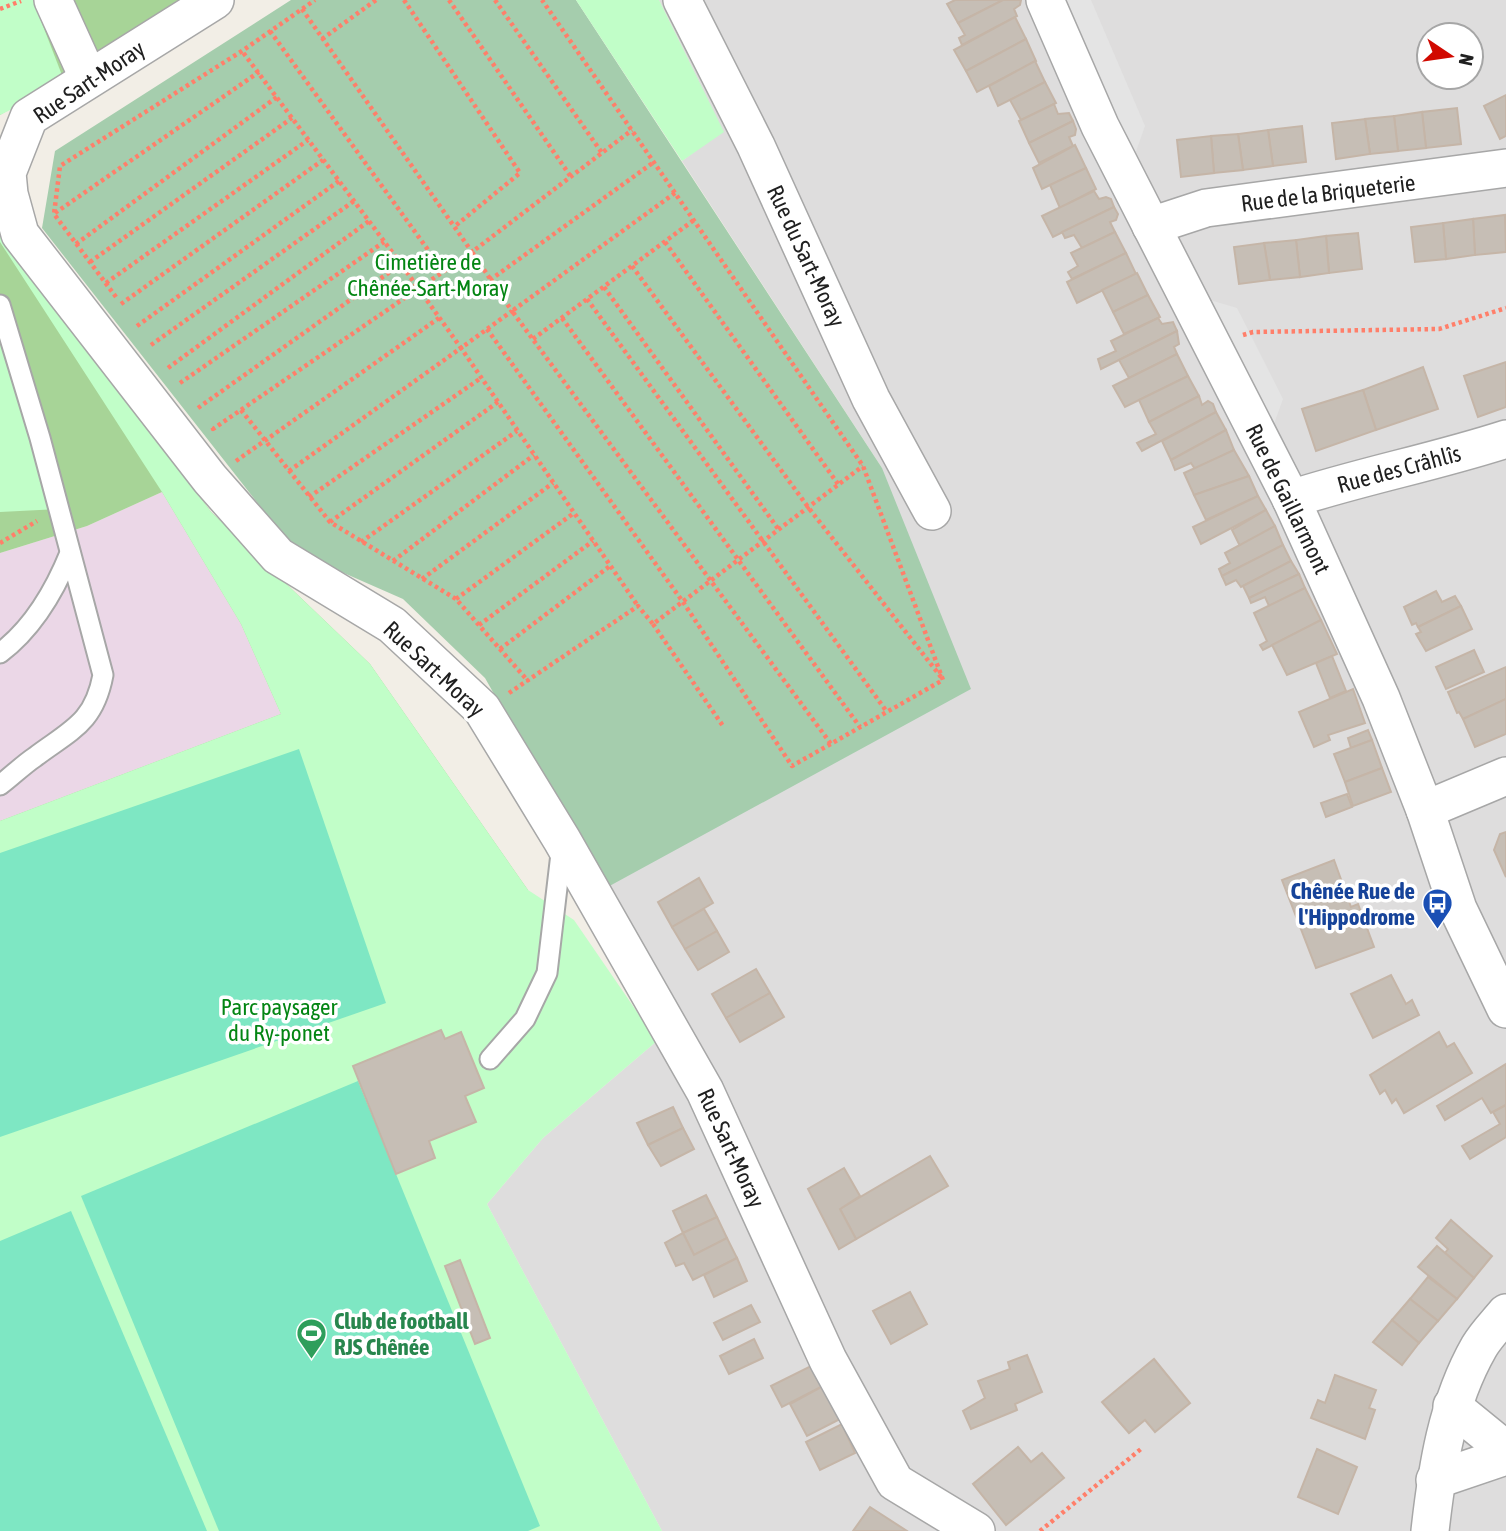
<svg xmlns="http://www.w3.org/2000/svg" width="1506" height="1531" font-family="'Asap Condensed',sans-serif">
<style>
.residential{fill:#dedddd;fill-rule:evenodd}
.industrial{fill:#ebd7e7}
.forest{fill:#a7d497}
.cemetery{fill:#a5cdad}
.park{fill:#c1fec8}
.pitch{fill:#7ee7c3}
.parking{fill:#e4e4e4}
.building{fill:#c6beb5;stroke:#c5b5a7;stroke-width:2}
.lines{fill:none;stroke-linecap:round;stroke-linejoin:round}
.lane-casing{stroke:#a7a7a7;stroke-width:23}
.street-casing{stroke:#a7a7a7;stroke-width:40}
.path{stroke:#ff7f6a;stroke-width:4.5;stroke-dasharray:3.5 3.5;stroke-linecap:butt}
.lane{stroke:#fff;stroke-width:19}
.street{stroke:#fff;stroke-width:37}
.labels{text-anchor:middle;stroke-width:7;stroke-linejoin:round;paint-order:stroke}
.street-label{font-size:23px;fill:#202020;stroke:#fff}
.park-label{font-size:23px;fill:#038513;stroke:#fff}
.transit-label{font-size:23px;font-weight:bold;fill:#164399;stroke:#fff;text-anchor:end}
.leisure-label{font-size:23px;font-weight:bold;fill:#27864d;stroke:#fff;text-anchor:start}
</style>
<rect width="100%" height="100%" fill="#f2eee6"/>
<path class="residential" d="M659,0H1506V1531H662L487,1204L543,1138L657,1041L604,889L882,468L682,161L723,131ZM1429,35H1471V77H1429Z"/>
<path class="industrial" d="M162,492L241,624L281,714L0,821V553L87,526Z"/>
<g class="forest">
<path d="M0,0H194L0,115Z"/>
<path d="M0,226L211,512L370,664L528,890L0,821L281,714L241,624L162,492L87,526L0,553Z"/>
</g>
<path class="cemetery" d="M291,0H576L882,468L971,689L604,889L485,678L403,599L296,552L42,228L55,151Z"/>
<g class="park">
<path d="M0,0H33L65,83L0,115Z"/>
<path d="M576,0H659L724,132L682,161Z"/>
<path d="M0,226L211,512L370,664L528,890L574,920L657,1041L543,1138L487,1204L662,1531H0V821L281,714L241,624L162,492L0,242Z"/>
<path d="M0,333L59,509L0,512Z"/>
</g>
<g class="pitch">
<path d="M299,749L386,1003L0,1137V853Z"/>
<path d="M358,1081L540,1526L528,1531H219L81,1196Z"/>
<path d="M71,1211L207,1531H0V1241Z"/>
</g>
<g class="parking">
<path d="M1063,0H1091L1145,126L1133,160Z"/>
<path d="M1203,298L1237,308L1283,399L1271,432Z"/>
</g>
<g class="building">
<path d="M955,0H1003L958,23L947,4Z"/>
<path d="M1003,0H1021L1020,5L1014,9L1017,16L962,45L959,38L965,35L958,23Z"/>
<path d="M1015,17L1026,39L966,71L954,50Z"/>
<path d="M1026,39L1036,61L977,92L966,71Z"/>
<path d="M1035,61L1045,82L998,106L989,86Z"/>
<path d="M1045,82L1056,103L1021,120L1010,100Z"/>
<path d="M1506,95V136L1500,139L1484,106Z"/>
<path d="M1054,104L1058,114L1069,113L1073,121L1029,143L1019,121Z"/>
<path d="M1457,108L1461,144L1426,148L1422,112Z"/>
<path d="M1422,112L1426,148L1398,151L1394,116Z"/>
<path d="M1394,116L1398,151L1370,154L1365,119Z"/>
<path d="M1365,119L1370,154L1336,159L1332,123Z"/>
<path d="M1073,121L1076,129L1075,135L1069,137L1073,146L1039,163L1029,143Z"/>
<path d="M1302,126L1306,162L1273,166L1268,130Z"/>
<path d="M1268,130L1273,166L1243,170L1238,134Z"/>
<path d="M1238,134L1243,170L1214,173L1211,136Z"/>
<path d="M1211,136L1214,173L1181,177L1177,140Z"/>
<path d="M1075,145L1086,168L1042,189L1033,168Z"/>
<path d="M1086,168L1096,189L1060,208L1050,185Z"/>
<path d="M1094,191L1099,199L1106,197L1111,199L1114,207L1053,237L1042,216Z"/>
<path d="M1114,207L1118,214L1116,220L1110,222L1115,232L1082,248L1074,235L1065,238L1062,232Z"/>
<path d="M1505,215L1506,252L1475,255L1473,219Z"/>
<path d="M1473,219L1475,255L1446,259L1443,223Z"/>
<path d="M1443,223L1446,259L1415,262L1411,227Z"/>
<path d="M1115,232L1126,253L1072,279L1068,272L1078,266L1071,253Z"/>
<path d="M1358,233L1362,269L1329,273L1326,236Z"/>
<path d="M1326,236L1329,273L1300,277L1296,240Z"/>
<path d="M1296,240L1300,277L1270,280L1264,243Z"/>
<path d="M1264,243L1270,280L1239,284L1234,247Z"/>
<path d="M1126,253L1136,274L1077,303L1067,282Z"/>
<path d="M1137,273L1148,295L1113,312L1102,290Z"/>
<path d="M1148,295L1160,317L1124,334L1113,312Z"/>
<path d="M1158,318L1162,324L1173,322L1177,331L1101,369L1098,359L1116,351L1111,341Z"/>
<path d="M1177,331L1179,344L1174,347L1177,354L1129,378L1119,360Z"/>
<path d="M1177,354L1188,376L1125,407L1113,386Z"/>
<path d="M1506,362V407L1478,417L1464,376Z"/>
<path d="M1423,367L1438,409L1376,430L1363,390Z"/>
<path d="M1188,376L1199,396L1149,422L1139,400Z"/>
<path d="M1363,390L1376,430L1316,451L1302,409Z"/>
<path d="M1199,396L1202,405L1208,401L1213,404L1216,412L1142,451L1137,443L1156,434L1149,422Z"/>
<path d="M1216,412L1226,430L1171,460L1162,441Z"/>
<path d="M1226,430L1234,450L1195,469L1191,463L1175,470L1171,460Z"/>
<path d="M1234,450L1249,476L1194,495L1184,473Z"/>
<path d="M1249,476L1258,496L1206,520L1194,495Z"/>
<path d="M1258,496L1266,510L1201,544L1193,527Z"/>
<path d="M1266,510L1275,526L1240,546L1232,530Z"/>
<path d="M1275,526L1283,545L1222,576L1219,569L1230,563L1225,553Z"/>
<path d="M1283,545L1291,561L1241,587L1236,580L1226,585L1222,576Z"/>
<path d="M1291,561L1299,574L1249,598L1243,586Z"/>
<path d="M1299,574L1305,588L1269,606L1265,597L1251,603L1249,598Z"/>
<path d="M1305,588L1321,620L1263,650L1260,645L1267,641L1254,613Z"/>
<path d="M1436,591L1442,602L1455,596L1461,606L1418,627L1416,623L1412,625L1404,607Z"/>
<path d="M1461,606L1472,629L1426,651L1416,634L1421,632L1418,627Z"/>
<path d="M1321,620L1337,654L1287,675L1272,645Z"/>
<path d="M1474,650L1484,672L1446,689L1436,667Z"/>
<path d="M1332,656L1346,691L1330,698L1316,663Z"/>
<path d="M1506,667V699L1463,719L1459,712L1457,713L1448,692Z"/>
<path d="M1353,689L1365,723L1328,735L1330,740L1314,747L1299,712Z"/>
<path d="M1506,699V734L1475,747L1463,719Z"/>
<path d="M1368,730L1372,740L1351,748L1348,738Z"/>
<path d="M1372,740L1382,768L1345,782L1334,754Z"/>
<path d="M1382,768L1391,792L1353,806L1345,782Z"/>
<path d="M1347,794L1352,807L1326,817L1321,803Z"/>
<path d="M1506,832V877L1494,850L1500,834Z"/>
<path d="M1334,860L1351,907L1358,904L1374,947L1316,968L1282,880Z"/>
<path d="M699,878L713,903L672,927L658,902Z"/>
<path d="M704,909L717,931L685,949L672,927Z"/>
<path d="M717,931L729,952L698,970L685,949Z"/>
<path d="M756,969L770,993L726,1018L712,994Z"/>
<path d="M1391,975L1406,1004L1412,1000L1419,1015L1373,1038L1351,994Z"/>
<path d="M770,993L784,1017L740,1042L726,1018Z"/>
<path d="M441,1030L445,1039L461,1032L484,1088L465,1096L476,1122L429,1141L435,1158L396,1174L353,1066Z"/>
<path d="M1439,1032L1447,1047L1454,1043L1472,1073L1404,1113L1396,1099L1392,1103L1385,1090L1380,1094L1370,1075Z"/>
<path d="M1506,1064V1105L1491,1113L1482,1098L1445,1120L1437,1106Z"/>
<path d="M1506,1105V1137L1470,1159L1462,1146L1500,1124L1493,1112Z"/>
<path d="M673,1107L683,1128L648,1145L637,1123Z"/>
<path d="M683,1128L694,1149L661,1166L648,1145Z"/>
<path d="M930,1156L948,1186L856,1239L840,1209Z"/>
<path d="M844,1168L860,1196L840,1209L856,1239L839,1249L808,1189Z"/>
<path d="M706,1195L717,1217L683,1233L673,1211Z"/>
<path d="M717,1217L727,1238L694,1255L683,1233Z"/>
<path d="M1451,1220L1492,1256L1474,1278L1445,1253L1448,1249L1436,1238Z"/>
<path d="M683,1233L694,1255L727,1238L737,1258L693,1280L684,1263L676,1266L665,1243Z"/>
<path d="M1437,1246L1474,1278L1457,1299L1418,1267Z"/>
<path d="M737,1258L747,1281L714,1297L704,1275Z"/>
<path d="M460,1260L490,1338L475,1344L445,1266Z"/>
<path d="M1428,1277L1457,1299L1438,1321L1410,1299Z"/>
<path d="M910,1292L927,1324L891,1344L873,1311Z"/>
<path d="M1410,1299L1438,1321L1419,1343L1392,1320Z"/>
<path d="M751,1305L760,1322L723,1340L714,1323Z"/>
<path d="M1392,1320L1419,1343L1402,1365L1373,1342Z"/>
<path d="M754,1339L763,1358L729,1374L720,1356Z"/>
<path d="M1027,1355L1042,1392L1015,1404L1017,1410L971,1429L963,1411L985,1398L978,1381L1010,1369L1008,1362Z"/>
<path d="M1154,1359L1190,1403L1155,1432L1145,1420L1129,1433L1102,1402Z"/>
<path d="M813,1365L823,1386L782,1407L771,1386Z"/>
<path d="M1335,1375L1376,1390L1369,1408L1375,1410L1365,1439L1311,1418L1318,1400L1325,1403Z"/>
<path d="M823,1386L840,1419L807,1436L790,1404Z"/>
<path d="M842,1424L855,1453L820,1470L806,1442Z"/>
<path d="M1018,1447L1031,1462L1042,1453L1064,1478L1006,1525L973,1484Z"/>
<path d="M1317,1449L1357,1467L1338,1514L1298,1497Z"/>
<path d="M870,1507L907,1531H853Z"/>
</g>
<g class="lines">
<defs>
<g id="lane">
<path d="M0,305L40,438L103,675C94,723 71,730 35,757C23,765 12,776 0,785"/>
<path d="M0,653C32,629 55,590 70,553"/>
<path d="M490,1059L525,1019L547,973L562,845"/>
</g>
<g id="street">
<path d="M53,0L88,77"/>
<path d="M215,0L29,117L7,173L9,194L20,234L210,479L278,556L392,625L482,709L562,840L705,1091L828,1360L895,1482L976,1531"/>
<path d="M682,0L756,146L871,399L932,511"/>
<path d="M1045,0L1100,126L1291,499L1381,698L1425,810L1458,909L1506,1009"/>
<path d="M1151,226L1206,208L1506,168"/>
<path d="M1291,499C1362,476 1435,462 1506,439"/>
<path d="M1425,810L1506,776"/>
<path d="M1452,1406L1506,1450"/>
<path d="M1435,1480L1506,1456"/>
<path d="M1430,1531C1437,1468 1447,1403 1479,1347C1486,1335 1497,1324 1506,1313"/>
</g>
</defs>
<use href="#lane" class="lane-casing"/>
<use href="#street" class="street-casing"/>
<g class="path">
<path d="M404,0L520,173L454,227"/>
<path d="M449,0L571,177"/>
<path d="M495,0L602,153"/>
<path d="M0,9L21,1"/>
<path d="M302,9L472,252L632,130"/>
<path d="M270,31L444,272"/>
<path d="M322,39L376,0"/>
<path d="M675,193L512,311L831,744"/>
<path d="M55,213L259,72"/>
<path d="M665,242L838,484"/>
<path d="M76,244L277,97"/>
<path d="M90,262L292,118"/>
<path d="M632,266L808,507L941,677"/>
<path d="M490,280L654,162"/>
<path d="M106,283L308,140"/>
<path d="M604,287L779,530"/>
<path d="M116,297L54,214L60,166L242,51L315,0"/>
<path d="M587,299L887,712"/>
<path d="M121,304L323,160"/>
<path d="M562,318L860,727"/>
<path d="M137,326L339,181"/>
<path d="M487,329L683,602L792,766L943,680L863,466L542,0"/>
<path d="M1243,335L1253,332L1439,329L1506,308"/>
<path d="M533,339L694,220"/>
<path d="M151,345L354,201"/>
<path d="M168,368L369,221"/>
<path d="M180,383L384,242"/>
<path d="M198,408L401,264"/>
<path d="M241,410L330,522L456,599L528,681"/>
<path d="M213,428V429L472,252L512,311L461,348L401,264L242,51"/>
<path d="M236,461L439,318"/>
<path d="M289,471L461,348L638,606"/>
<path d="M309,497L481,378"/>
<path d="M330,522L498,402"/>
<path d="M361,542L517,431"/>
<path d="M0,543L37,521"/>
<path d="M393,561L534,455"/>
<path d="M422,579L553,483"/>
<path d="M456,599L574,513"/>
<path d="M653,624L723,726"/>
<path d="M479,625L593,541"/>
<path d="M500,649L610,566"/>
<path d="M509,693L638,606L653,624L863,466"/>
<path d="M1040,1531L1141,1449"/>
</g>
<use href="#lane" class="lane"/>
<use href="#street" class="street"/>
</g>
<defs>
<symbol id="bus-pin" viewBox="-11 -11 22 30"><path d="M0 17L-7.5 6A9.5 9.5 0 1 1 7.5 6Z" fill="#1a4fb4" stroke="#fff"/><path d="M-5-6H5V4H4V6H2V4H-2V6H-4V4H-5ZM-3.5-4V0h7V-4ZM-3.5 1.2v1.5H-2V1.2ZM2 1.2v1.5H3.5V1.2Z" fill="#fff"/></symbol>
<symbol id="stadium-pin" viewBox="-11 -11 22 30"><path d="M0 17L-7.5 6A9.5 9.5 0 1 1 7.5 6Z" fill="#2e9e5b" stroke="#fff"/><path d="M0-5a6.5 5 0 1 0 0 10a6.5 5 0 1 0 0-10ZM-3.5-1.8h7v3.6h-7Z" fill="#fff"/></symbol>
</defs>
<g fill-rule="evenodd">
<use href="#bus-pin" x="1420" y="886" width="35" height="47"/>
<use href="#stadium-pin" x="294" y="1316" width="35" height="47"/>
</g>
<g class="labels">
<g class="street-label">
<text transform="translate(89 82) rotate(-34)" y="8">Rue Sart-Moray</text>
<text transform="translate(1328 193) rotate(-7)" y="8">Rue de la Briqueterie</text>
<text transform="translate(806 256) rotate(65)" y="8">Rue du Sart-Moray</text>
<text transform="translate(1399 469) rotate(-15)" y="8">Rue des Crâhlîs</text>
<text transform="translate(1288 499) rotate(64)" y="8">Rue de Gaillarmont</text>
<text transform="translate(434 669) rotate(43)" y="8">Rue Sart-Moray</text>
<text transform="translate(731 1148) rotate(65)" y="8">Rue Sart-Moray</text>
</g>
<g class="park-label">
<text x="428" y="270">Cimetière de<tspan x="428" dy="26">Chênée-Sart-Moray</tspan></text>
<text x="279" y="1015">Parc paysager<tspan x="279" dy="26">du Ry-ponet</tspan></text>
</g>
<g class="transit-label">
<text x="1415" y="899">Chênée Rue de<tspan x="1415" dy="26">l'Hippodrome</tspan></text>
</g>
<g class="leisure-label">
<text x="334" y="1329">Club de football<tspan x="334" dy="26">RJS Chênée</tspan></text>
</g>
</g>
<g transform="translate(1450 56) rotate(103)"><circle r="33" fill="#ffffff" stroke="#a6a6a6" stroke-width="2"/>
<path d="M0-5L12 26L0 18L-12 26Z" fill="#d10900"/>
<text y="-10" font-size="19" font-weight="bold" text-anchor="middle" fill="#202020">N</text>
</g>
</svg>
